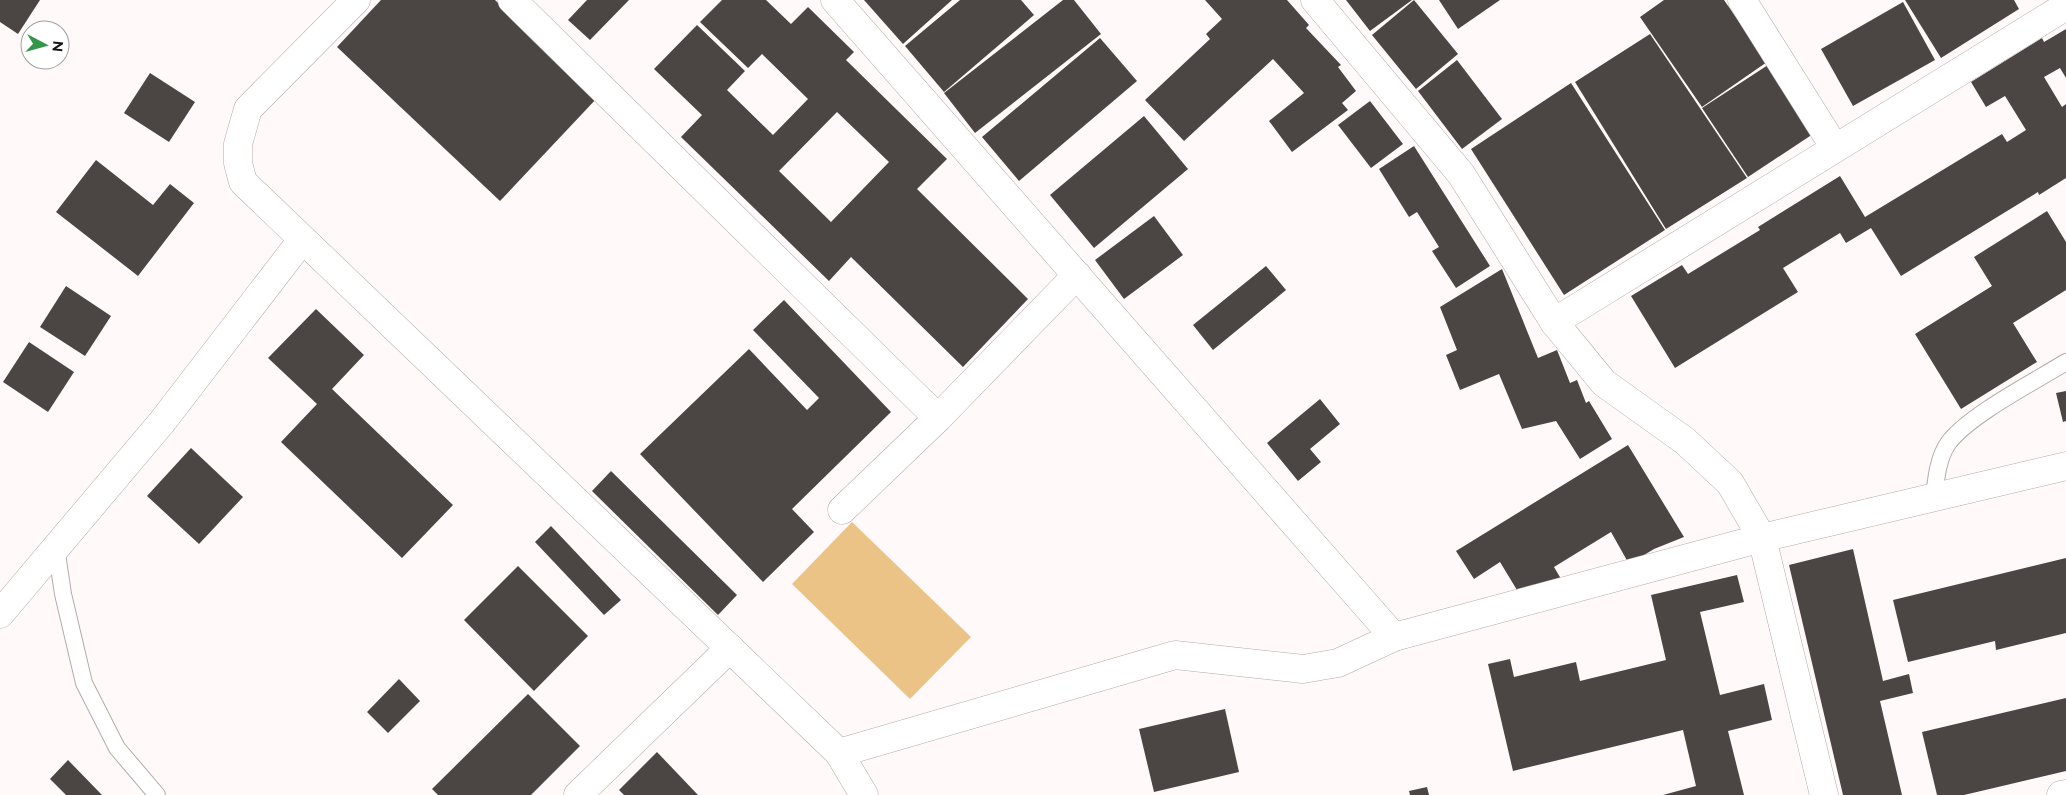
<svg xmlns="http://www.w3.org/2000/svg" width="2066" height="795" font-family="Montserrat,sans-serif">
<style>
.green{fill:#ebc386}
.building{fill:#4b4643;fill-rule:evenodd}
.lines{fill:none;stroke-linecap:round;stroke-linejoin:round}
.service-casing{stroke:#b2aba9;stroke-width:18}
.minor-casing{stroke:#b2aba9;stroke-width:29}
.service{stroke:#fff;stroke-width:16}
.minor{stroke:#fff;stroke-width:28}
</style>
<rect width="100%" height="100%" fill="#fffaf9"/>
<path class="green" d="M852,522L971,637L910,699L792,584Z"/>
<g class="building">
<path d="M0,0H40L18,34L0,22Z"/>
<path d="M381,0H495L598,97L500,201L337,47Z"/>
<path d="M587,0H629L590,40L568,20Z"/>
<path d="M722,0H766L791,24L808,7L854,52L846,60L947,159L917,189L1028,299L963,367L851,257L829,281L681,137L702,115L654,69L697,25L745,71L727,90L773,135L808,99L762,54L748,68L700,22ZM837,112L889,162L831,222L779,171Z"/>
<path d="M864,0H952L903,44Z"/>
<path d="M960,0H1021L1034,15L944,92L905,46Z"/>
<path d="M1063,0H1074L1101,34L975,133L944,93Z"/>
<path d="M1205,0H1287L1309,25L1306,28L1341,65L1338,67L1356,91L1342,103L1348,110L1292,152L1269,121L1304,93L1273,59L1184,141L1145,100L1210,39L1206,34L1222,19Z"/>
<path d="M1346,0H1412L1370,31Z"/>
<path d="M1414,0L1458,54L1416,89L1372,35Z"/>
<path d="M1439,0H1500L1458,29Z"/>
<path d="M1664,0H1724L1767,62L1702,107L1640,17Z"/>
<path d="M1905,0H2014L2019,9L1941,58Z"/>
<path d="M1903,2L1935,60L1853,106L1821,49Z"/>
<path d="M2066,29V78L2060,68L2044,77L2062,107L2066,104V178L2039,195L2038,192L1901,276L1871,228L1846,243L1840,233L1783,268L1798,292L1675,368L1631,296L1682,265L1688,274L1760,230L1758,227L1840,176L1865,217L2002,134L2007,142L2026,130L2005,96L1986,107L1971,82L2042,38L2044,42Z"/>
<path d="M1650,34L1747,178L1666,229L1575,82Z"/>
<path d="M1100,38L1137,81L1019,181L982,137Z"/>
<path d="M1457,60L1502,119L1462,149L1418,91Z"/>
<path d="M1768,65L1813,134L1748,177L1702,108Z"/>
<path d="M150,73L195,102L169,142L124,113Z"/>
<path d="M1571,83L1665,230L1564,295L1471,149Z"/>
<path d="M1370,101L1403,144L1371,168L1338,125Z"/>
<path d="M1144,116L1188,169L1094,248L1050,195Z"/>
<path d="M1414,146L1490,266L1456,288L1432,251L1439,247L1417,212L1409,217L1379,169Z"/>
<path d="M96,160L153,205L170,184L194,203L138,276L56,212Z"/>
<path d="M2047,211L2066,242V290L2013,323L2037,362L1961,409L1915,334L1992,286L1974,257Z"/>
<path d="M1154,216L1183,255L1124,299L1095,260Z"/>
<path d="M1266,266L1286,290L1213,350L1193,325Z"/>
<path d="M1502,269L1538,358L1557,350L1570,383L1577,380L1586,403L1589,401L1612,439L1580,459L1556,421L1522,429L1499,374L1460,390L1446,355L1457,350L1440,307Z"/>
<path d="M66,286L111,316L85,356L40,327Z"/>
<path d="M784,300L891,412L792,509L814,532L763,582L640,454L749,349L807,410L819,398L753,330Z"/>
<path d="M316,309L364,355L332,389L453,505L402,558L281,442L317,404L268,358Z"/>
<path d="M29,342L74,372L48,412L3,382Z"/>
<path d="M2066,391V421L2063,422L2056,393Z"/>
<path d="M1320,399L1340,424L1310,449L1321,462L1298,481L1267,443Z"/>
<path d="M1628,445L1684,537L1654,549L1629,564L1611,532L1554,567L1564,584L1520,595L1500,562L1474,579L1456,551Z"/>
<path d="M191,448L243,497L199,544L147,496Z"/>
<path d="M611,471L737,595L718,615L592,491Z"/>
<path d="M551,526L621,600L604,615L535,542Z"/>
<path d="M1853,549L1883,681L1909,674L1913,693L1880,701L1902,795H1843L1789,565Z"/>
<path d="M2066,558V633L1996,650L1995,641L1908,662L1893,600Z"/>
<path d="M518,566L588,636L534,691L464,620Z"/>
<path d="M1737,575L1744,602L1700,612L1720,695L1764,684L1772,720L1728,731L1744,795H1663L1696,786L1683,730L1513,771L1488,664L1510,659L1514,677L1576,662L1580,681L1666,660L1651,595Z"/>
<path d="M399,679L420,701L388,733L367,712Z"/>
<path d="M528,694L580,746L531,795H438L432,789Z"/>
<path d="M2066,698V771L1964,795H1937L1922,732Z"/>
<path d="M1225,709L1239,772L1154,792L1139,729Z"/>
<path d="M657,752L698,795H624L619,790Z"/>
<path d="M68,760L102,795H66L50,779Z"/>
<path d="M1427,787L1429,795H1410L1409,791Z"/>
</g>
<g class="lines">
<defs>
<g id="service">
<path d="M1934,497C1936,479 1938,457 1949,442C1971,414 2034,382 2066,362"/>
<path d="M56,547L63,594L84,683L117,748L157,795"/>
</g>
<g id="minor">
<path d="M356,0L248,109L238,144V163L243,182L839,753L864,795"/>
<path d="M512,0L938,418"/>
<path d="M835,0L1394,637"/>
<path d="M1315,0L1461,174L1554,322L1604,383L1685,441L1730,483L1762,538L1824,795"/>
<path d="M1742,0L1835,148"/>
<path d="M1554,322L2066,6"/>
<path d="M842,510L938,418L1077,275"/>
<path d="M0,614L162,422L302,240"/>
<path d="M839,753L1175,655L1303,669L1338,663L1394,637L1762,538L2066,466"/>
<path d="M578,795L730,648"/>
<path d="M2061,795L2066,794"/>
</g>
</defs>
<use href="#service" class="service-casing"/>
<use href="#minor" class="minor-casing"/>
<use href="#service" class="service"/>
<use href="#minor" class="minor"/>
</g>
<g transform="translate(45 45) rotate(96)"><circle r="24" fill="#ffffff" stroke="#a2a1a1"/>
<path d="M0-4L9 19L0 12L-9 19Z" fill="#33964b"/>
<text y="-8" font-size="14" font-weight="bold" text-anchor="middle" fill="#171414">N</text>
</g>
</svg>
